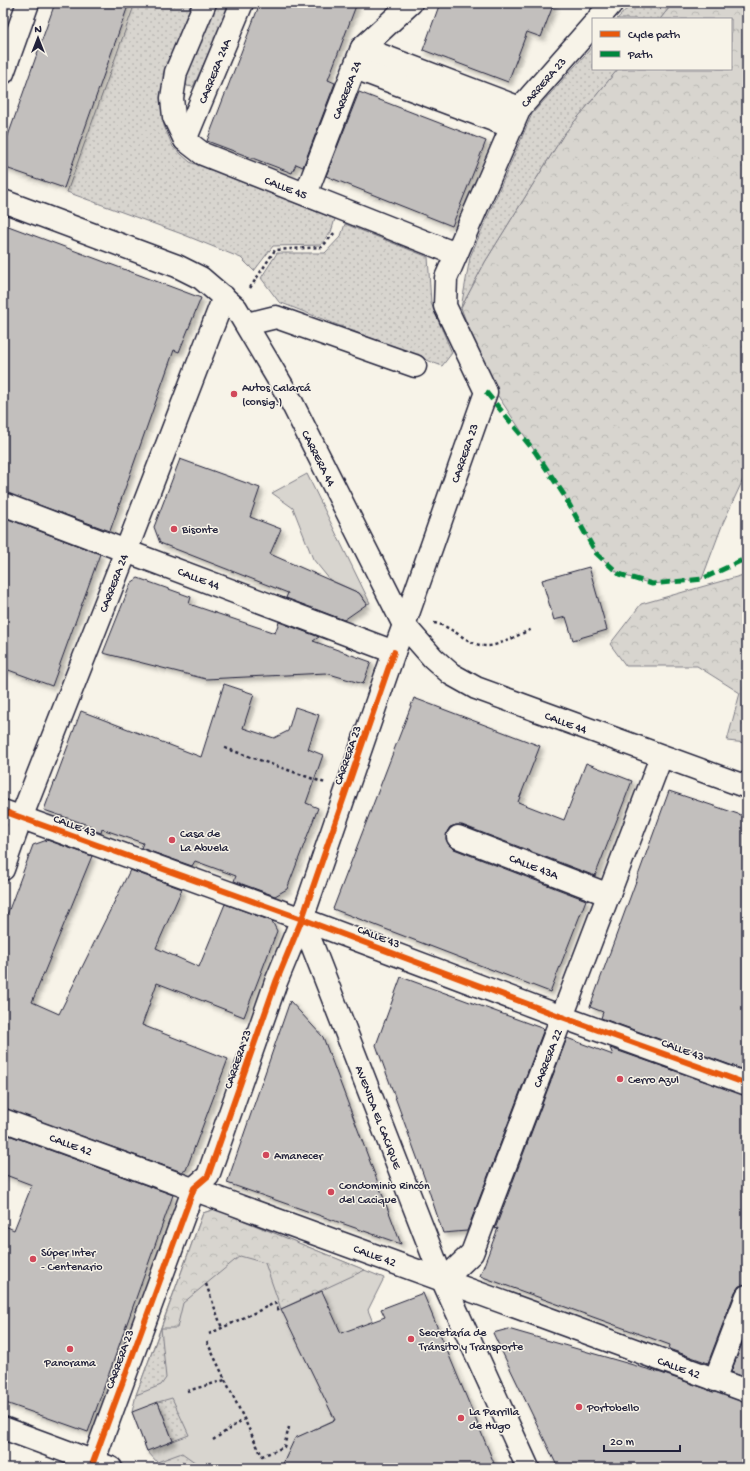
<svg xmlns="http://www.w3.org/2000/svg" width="750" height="1471" font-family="'Gochi Hand',sans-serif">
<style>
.grass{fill:#d8d5cf;stroke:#7d7c85}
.forest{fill:url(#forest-crowns);stroke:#7d7c85}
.garden{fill:url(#garden-dots);stroke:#7d7c85}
.building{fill:#c2bfbd;stroke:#22223b;filter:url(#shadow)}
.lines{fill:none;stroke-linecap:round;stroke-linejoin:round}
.minor-casing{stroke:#22223b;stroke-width:25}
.major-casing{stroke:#22223b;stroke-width:25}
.highway-casing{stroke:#22223b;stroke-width:25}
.path{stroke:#22223b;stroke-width:2.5;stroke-dasharray:3 3;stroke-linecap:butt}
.minor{stroke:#f7f3e8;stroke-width:22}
.major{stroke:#f7f3e8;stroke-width:22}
.highway{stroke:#f7f3e8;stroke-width:22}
.quiet{stroke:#00873e;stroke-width:5;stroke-dasharray:10 5;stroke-linecap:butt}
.cycleway-casing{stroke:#f7f3e8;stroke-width:8}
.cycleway{stroke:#e8590c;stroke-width:6}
.poi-dot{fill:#d1495b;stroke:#f7f3e8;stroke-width:1.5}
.labels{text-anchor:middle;stroke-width:3;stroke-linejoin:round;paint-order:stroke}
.street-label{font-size:12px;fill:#22223b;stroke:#f7f3e8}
.poi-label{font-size:12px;fill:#22223b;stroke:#f7f3e8;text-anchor:start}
</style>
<defs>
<pattern id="forest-crowns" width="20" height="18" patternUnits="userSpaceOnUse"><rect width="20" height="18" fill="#d8d5cf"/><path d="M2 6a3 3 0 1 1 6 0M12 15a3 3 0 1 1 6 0" fill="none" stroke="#b9b7b3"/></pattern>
<pattern id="garden-dots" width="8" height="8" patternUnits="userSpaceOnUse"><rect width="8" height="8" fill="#d8d5cf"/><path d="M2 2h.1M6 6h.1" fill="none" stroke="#b9b7b3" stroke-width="1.8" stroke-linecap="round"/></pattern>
<filter id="shadow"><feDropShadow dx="3.5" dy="3.5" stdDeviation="2" flood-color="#0004"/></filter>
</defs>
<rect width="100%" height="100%" fill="#f7f3e8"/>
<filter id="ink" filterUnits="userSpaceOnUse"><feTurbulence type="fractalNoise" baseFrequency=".025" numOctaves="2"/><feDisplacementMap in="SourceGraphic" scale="8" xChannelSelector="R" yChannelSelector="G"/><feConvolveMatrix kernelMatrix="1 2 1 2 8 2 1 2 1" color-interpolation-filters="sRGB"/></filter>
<g filter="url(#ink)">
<g class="grass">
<path d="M307,474L370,603L367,604L359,593L330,580L313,559L293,508L272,493Z"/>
<path d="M215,1209L384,1278L368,1310L387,1358L340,1417L296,1438L281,1468H173L157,1462L147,1451L132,1412L136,1395L203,1213Z"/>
</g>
<g class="forest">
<path d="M673,3H747V471L723,523L702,579L652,584L619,574L596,553L564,495L490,384L461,308L485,262L564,134L618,69H731V19H660Z"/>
<path d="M747,574V743L727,741L740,693L697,666H626L610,644L641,604Z"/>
<path d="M215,1209L365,1270L281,1309L265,1263L240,1256L183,1303L177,1328H161L203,1213Z"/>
</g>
<g class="garden">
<path d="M135,3H192L164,72L163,93L164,126L173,147L190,162L335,219L331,232L321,245L273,246L254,271L241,258L182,234L67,192Z"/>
<path d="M214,3H232L193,87L187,86L184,76Z"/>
<path d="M632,3H673L660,19H617Z"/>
<path d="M593,46V69H618L564,134L485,262L461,308L470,257L532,114Z"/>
<path d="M345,224L428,257L431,303L452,353L442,366L279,302L261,278L277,253H325L341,236Z"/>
<path d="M161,1328L166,1378L161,1385L136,1395Z"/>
<path d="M172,1398L189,1435L173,1441L158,1402Z"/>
<path d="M182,1453L203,1468H173L157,1462Z"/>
</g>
<g class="building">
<path d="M55,3H129L64,188L3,167V150Z"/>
<path d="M260,3H357L328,80L335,83L303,167L296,164L292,173L207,141Z"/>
<path d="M440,3H554L541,37L527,32L508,82L423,50Z"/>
<path d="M359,92L486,141L452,226L326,176Z"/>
<path d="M3,224L201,298L179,352L174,350L110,531L3,492Z"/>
<path d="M180,459L260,488L250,517L281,529L270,554L359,593L367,604L344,620L286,598L288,593L160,543L154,527Z"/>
<path d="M3,517L100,554L52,686L3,668Z"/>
<path d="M589,567L607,630L573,640L566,617L554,620L542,580Z"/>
<path d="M138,578L191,597L189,604L275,633L279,622L319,637L313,641L371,662L363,684L326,673L206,679L103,653L131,583Z"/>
<path d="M224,684L254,694L243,728L274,738L288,731L295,707L319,715L308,749L323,755L306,803L318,808L287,889L275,896L234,881L236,876L195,861L192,866L141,848L143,843L102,829L101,833L85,827L91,826L44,810L81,711L201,757Z"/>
<path d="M414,698L540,746L518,802L528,806L564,820L586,763L632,781L595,876L462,825H456L450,827L447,832L446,839L449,845L454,849L586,900L550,992L333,909Z"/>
<path d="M669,791L747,817V1071L601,1018L603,1012L590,1007Z"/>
<path d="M47,840L92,856L32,1002L59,1014L130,870L182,889L156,948L199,967L225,904L272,921L277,931L244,1017L157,983L142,1025L228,1059L186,1170L182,1172L3,1108V926L33,845Z"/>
<path d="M401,977L544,1029L467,1231L443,1233L426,1182L376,1045Z"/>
<path d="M290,1001L323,1037L401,1244L227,1183Z"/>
<path d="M567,1038L613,1055L610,1048L747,1096V1284L739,1286L735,1292L708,1363L669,1349L670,1345L480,1276L498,1228L495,1229Z"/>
<path d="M3,1133L173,1195L88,1432L3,1402V1225L14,1230L32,1185L3,1174Z"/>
<path d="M322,1291L341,1333L385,1317L381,1309L423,1293L496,1468H281L295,1438L335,1420L281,1309Z"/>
<path d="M508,1329L661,1373L747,1403V1468H558L493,1333Z"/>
<path d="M747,1331V1378L731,1372Z"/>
<path d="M158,1402L173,1441L147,1451L132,1412Z"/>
</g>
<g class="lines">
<defs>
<g id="minor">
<path d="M205,3L176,72L172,98L174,117L185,140L203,154L456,254"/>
<path d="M598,19L612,3"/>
<path d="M362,48L520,108"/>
<path d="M355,68L512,127"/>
<path d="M3,73L28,3"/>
<path d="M185,140L242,3"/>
<path d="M306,194L362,48L411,3"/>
<path d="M247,324L276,317L415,366"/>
<path d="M3,504L126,551L224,297"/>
<path d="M404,625L486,392L445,306L446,278L520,108L593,25"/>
<path d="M3,811L302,919L562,1017L747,1084"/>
<path d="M458,837L609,895"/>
<path d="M302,919L443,1281L528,1468"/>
<path d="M3,1120L747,1391"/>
<path d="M443,1281L472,1253L661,757"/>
<path d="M715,1380L747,1296"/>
<path d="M3,1428L111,1468"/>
<path d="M91,1468L194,1188L208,1176L276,982L302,919L394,652"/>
</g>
<path id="major" d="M3,869L21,818L126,551L394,652L404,625"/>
<path id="highway" d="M3,201L177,266L201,278L236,308L290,399L404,625L433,658L451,674L476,688L747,787"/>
</defs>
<use href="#minor" class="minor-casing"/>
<use href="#major" class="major-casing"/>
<use href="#highway" class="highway-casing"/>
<g class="path">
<path d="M250,288L275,250L322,247L336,231"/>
<path d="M434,623C453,626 467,645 486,646C498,647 521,633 533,629"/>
<path d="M225,748L325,783"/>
<path d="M206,1284L222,1328"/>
<path d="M209,1334L275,1303L279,1311"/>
<path d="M207,1342L262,1456L284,1447L289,1427"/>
<path d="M187,1391L225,1380"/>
<path d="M213,1440L244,1419"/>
</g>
<use href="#minor" class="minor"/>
<use href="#major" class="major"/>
<use href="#highway" class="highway"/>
<path class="quiet" d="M486,392L536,453L564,495L596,553L619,574L652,584L702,579L747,558"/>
<defs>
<g id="cycleway">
<path d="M3,811L302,919L562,1017L747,1084"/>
<path d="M91,1468L194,1188L208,1176L276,982L302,919L394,652"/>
</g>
</defs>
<use href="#cycleway" class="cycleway-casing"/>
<use href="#cycleway" class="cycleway"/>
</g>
</g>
<g class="poi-dot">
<circle cx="234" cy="394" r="4"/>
<circle cx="174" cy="529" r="4"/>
<circle cx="172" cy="840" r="4"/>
<circle cx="620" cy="1079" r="4"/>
<circle cx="266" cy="1155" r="4"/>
<circle cx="331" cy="1192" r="4"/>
<circle cx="33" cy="1259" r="4"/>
<circle cx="411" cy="1339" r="4"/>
<circle cx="70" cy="1349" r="4"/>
<circle cx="579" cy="1407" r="4"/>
<circle cx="461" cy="1418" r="4"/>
</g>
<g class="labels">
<g class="street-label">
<text transform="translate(214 71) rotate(-68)" y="4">CARRERA 24A</text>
<text transform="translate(543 82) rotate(-49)" y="4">CARRERA 23</text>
<text transform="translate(346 90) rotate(-69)" y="4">CARRERA 24</text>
<text transform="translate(286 187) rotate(21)" y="4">CALLE 45</text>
<text transform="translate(464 453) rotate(-71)" y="4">CARRERA 23</text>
<text transform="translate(319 458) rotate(63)" y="4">CARRERA 44</text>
<text transform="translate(199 578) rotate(21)" y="4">CALLE 44</text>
<text transform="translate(113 583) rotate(-69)" y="4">CARRERA 24</text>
<text transform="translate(566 722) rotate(20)" y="4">CALLE 44</text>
<text transform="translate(347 755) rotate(-71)" y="4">CARRERA 23</text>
<text transform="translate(75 825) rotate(20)" y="4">CALLE 43</text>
<text transform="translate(534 866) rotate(21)" y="4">CALLE 43A</text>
<text transform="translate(379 936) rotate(21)" y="4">CALLE 43</text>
<text transform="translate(683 1049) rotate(20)" y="4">CALLE 43</text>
<text transform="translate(547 1058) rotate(-69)" y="4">CARRERA 22</text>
<text transform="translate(237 1059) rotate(-71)" y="4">CARRERA 23</text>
<text transform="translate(379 1117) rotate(69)" y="4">AVENIDA EL CACIQUE</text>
<text transform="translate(71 1144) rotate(20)" y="4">CALLE 42</text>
<text transform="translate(375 1255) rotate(20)" y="4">CALLE 42</text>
<text transform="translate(119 1359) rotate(-70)" y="4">CARRERA 23</text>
<text transform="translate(679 1367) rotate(20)" y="4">CALLE 42</text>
</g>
<g class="poi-label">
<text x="242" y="391">Autos Calarcá<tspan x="242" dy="14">(consig.)</tspan></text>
<text x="182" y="533">Bisonte</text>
<text x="180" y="837">Casa de<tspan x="180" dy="14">La Abuela</tspan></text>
<text x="628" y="1083">Cerro Azul</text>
<text x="274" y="1159">Amanecer</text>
<text x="339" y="1189">Condominio Rincón<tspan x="339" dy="14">del Cacique</tspan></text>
<text x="41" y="1256">Súper Inter<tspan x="41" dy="14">- Centenario</tspan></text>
<text x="419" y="1336">Secretaría de<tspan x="419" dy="14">Tránsito y Transporte</tspan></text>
<text x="70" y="1366" text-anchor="middle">Panorama</text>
<text x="587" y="1411">Portobello</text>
<text x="469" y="1415">La Parrilla<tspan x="469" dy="14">de Hugo</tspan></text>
</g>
</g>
<rect width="750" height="1471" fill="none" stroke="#f7f3e8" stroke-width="16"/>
<rect x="8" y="8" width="734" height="1455" fill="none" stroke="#22223b" stroke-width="1.5" filter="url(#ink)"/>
<rect x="592" y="18" width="140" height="52" fill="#f7f3e8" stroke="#a29fa3"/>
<rect x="600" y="31" width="20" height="6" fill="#e8590c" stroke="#a29fa3"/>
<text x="628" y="38" font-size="12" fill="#22223b">Cycle path</text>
<rect x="600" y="51" width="20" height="6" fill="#00873e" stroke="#a29fa3"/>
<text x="628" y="58" font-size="12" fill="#22223b">Path</text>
<g transform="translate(38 38)" stroke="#f7f3e8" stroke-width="3" paint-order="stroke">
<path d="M0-3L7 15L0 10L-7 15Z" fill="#22223b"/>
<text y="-6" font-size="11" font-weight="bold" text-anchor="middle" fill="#22223b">N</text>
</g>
<path d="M604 1445v6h76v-6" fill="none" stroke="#22223b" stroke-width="2"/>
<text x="610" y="1445" font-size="12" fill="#22223b" stroke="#f7f3e8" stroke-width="3" paint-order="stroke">20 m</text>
</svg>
